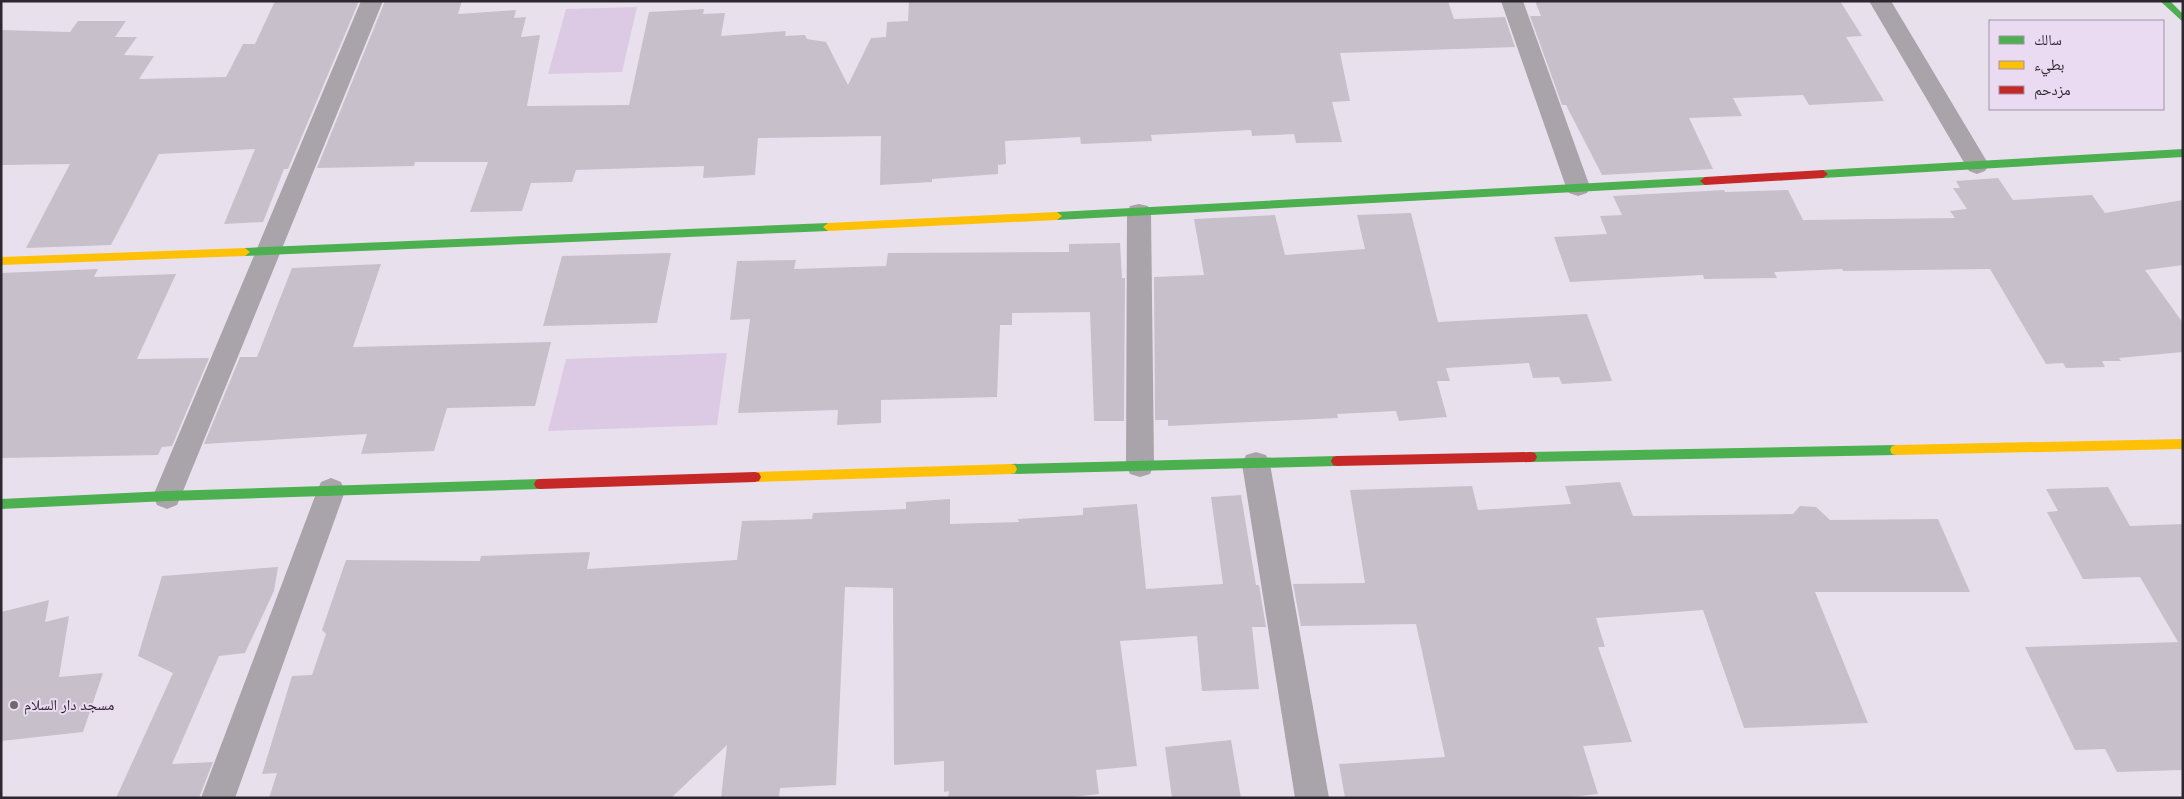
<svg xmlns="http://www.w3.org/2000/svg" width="2184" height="799" font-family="'Roboto Serif','Noto Naskh Arabic',serif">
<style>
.green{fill:#dcc9e4}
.building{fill:#c7c0ca}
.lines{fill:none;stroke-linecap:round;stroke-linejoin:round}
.street{fill:#a8a4a9;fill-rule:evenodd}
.fast{fill:#4caf50;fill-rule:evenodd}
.slow{fill:#ffc107;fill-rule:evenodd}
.jam{fill:#c62828;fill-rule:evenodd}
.poi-dot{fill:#6f6872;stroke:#ebdbf2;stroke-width:2}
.labels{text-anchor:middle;stroke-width:4;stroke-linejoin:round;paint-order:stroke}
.poi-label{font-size:15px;fill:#2d2730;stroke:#ebdbf2;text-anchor:start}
</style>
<rect width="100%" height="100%" fill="#e9e0ed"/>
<g class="green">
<path d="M637,7L622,72L548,74L566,9Z"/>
<path d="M727,353L717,425L548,431L566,359Z"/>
</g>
<g class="building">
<path d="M275,1H359L288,169H284L263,222L224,224L255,149L159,154L111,245L26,248L70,164L1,165V30L70,32L78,21H126L115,37H137L124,55L154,56L139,79L226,77L243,44H255Z"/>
<path d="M385,1H462L458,14L516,10L514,18L526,17L521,37L540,35L527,106L629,105L649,12L704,9L703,14L725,13L721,36L786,31L785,36L805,35L807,39L826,42L848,85L871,38L886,37L887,22L908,21L909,1H1448L1454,19L1505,17L1515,47L1340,53L1350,101L1332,102L1342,142L1296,143L1294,134L1252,136L1251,130L1151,135L1152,141L1081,144L1080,137L1005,141L1006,164L998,165V174L932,179V182L880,185L881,136L758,138L755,175L703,178L704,166L576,170L572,182L531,183L522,211L470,212L488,162H415L414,166L317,168Z"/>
<path d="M1535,1H1840L1862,36L1846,37L1884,101L1809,105L1803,95L1733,98L1742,116L1689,118L1713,169L1602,175L1566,105H1562L1530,16H1541Z"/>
<path d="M1998,178L2013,200L2092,195L2105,213L2183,200V265L2145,270L2183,323V352L2119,358L2121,361H2102L2105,367L2066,368L2063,363L2046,364L1990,269L1843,271L1842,269L1774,272L1777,278L1704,279L1703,275L1570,282L1554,237L1607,234L1600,216L1622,215L1613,196L1724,190L1725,192L1788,190L1803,220L1955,218L1950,211L1967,209L1953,188H1960L1956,181Z"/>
<path d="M1411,213L1438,322L1587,314L1612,381L1562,384L1559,377L1533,378L1529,363L1446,368L1450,381H1437L1447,417L1399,421L1396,411L1337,414L1338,418L1168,426V420H1155L1154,277L1204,275L1194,219L1275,215L1285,255L1365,249L1357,215Z"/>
<path d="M1120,243L1122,278H1125L1124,421H1094L1090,312L1012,313V325H1000L997,397L881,400V423L837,425L838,410L738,413L750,319L730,320L737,261L796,260L794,269L886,266L888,253L1069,252V244Z"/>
<path d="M671,253L657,323L543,326L562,256Z"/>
<path d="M381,264L353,347L551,342L535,406L447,408L434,451L361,454L367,434L204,444L240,357H257L292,268Z"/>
<path d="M98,269L94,277L176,274L137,359L209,358L172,446L162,447L158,455L1,458V273Z"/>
<path d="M1620,482L1633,516L1793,514L1800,506L1816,507L1830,520L1938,519L1970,592H1815L1868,723L1744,728L1703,610L1596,618L1605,647H1598L1632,742L1583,746L1598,794L1562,798H1345L1339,764L1445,757L1416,624L1301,626L1293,584L1365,583L1350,490L1472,486L1478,510L1571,504L1565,486Z"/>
<path d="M2108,487L2130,526L2183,524V770L2117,772L2105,749L2075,750L2025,647L2178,642L2140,577L2083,579L2047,512L2058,511L2046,489Z"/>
<path d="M1241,495L1256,585H1259L1266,627H1252L1259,689L1202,691L1197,636L1120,641L1137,766L1096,770L1099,794L1065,798H948L949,791L944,792V761L894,765L893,588L845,587L836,785L780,788L779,798H721L727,745L671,798H269L277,773L262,774L292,676L312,675L326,634L322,630L346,560L480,561L481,556L590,552L587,569L737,560L742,521L812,519L813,513L906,509V502L950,499V524L1019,522L1018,519L1083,515V508L1137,504L1146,589L1223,584L1211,497Z"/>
<path d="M278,567L274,591L245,653L219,656L172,764L213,762L199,798H116L173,673L138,656L162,576Z"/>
<path d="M49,600L45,622L69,616L59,677L103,673L83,732L1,741V612Z"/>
<path d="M1231,740L1241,798H1172L1165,747Z"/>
</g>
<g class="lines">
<g class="street">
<path d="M361,1H383L181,496L177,505L167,509L157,505L153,496Z"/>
<path d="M1501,1H1523L1590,187L1587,193L1578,196L1569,193L1566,187Z"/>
<path d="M1869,1H1891L1989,165L1985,171L1977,174L1969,171Z"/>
<path d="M1139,204L1148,206L1151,213L1154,465L1150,474L1140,477L1130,474L1126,465L1127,213L1130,206Z"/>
<path d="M1256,452L1266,455L1270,464L1329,798H1295L1242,464L1246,455Z"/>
<path d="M331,478L341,482L345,491L235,798H201L317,491L321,482Z"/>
</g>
<g class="fast">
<path d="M2160,1H2170L2183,14V22Z"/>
<path d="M2183,149V157L1823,178L1818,174L1823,170Z"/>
<path d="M1705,177L1710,181L1705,185L1057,220L1052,216L1057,212Z"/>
<path d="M828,223L833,227L828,231L245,256L240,252L245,248Z"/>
<path d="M1896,445L1900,446L1902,450L1900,454L1896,455L1531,462L1527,461L1525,457L1527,453L1531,452Z"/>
<path d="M1337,456L1341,457L1343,461L1341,465L1337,466L1011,474L1007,473L1005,469L1007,465L1011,464Z"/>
<path d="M540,479L544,480L546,484L544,488L540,489L167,501L1,509V499L167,491Z"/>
</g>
<g class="slow">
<path d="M1057,212L1062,216L1057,220L828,231L823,227L828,223Z"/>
<path d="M245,248L250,252L245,256L1,265V257Z"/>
<path d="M2183,439V449L1896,455L1892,454L1890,450L1892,446L1896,445Z"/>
<path d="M1011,464L1015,465L1017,469L1015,473L1011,474L755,482L751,481L749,477L751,473L755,472Z"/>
</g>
<g class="jam">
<path d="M1823,170L1828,174L1823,178L1705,185L1700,181L1705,177Z"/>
<path d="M1531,452L1535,453L1537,457L1535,461L1531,462L1337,466L1333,465L1331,461L1333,457L1337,456Z"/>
<path d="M755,472L759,473L761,477L759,481L755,482L540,489L536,488L534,484L536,480L540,479Z"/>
</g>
</g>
<circle class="poi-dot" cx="14" cy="705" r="5"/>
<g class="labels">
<g class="poi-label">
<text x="24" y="710">مسجد دار السلام</text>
</g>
</g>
<rect width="2184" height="799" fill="none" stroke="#2d2730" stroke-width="5"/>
<rect x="1989" y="20" width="175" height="90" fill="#ebdbf2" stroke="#9f93a4"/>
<rect x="1999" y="36" width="25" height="8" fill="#4caf50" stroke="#9f93a4"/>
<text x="2034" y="45" font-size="15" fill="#2d2730">سالك</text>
<rect x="1999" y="61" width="25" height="8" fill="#ffc107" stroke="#9f93a4"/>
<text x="2034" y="70" font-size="15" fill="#2d2730">بطيء</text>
<rect x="1999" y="86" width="25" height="8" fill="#c62828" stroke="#9f93a4"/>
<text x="2034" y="95" font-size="15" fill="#2d2730">مزدحم</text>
</svg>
